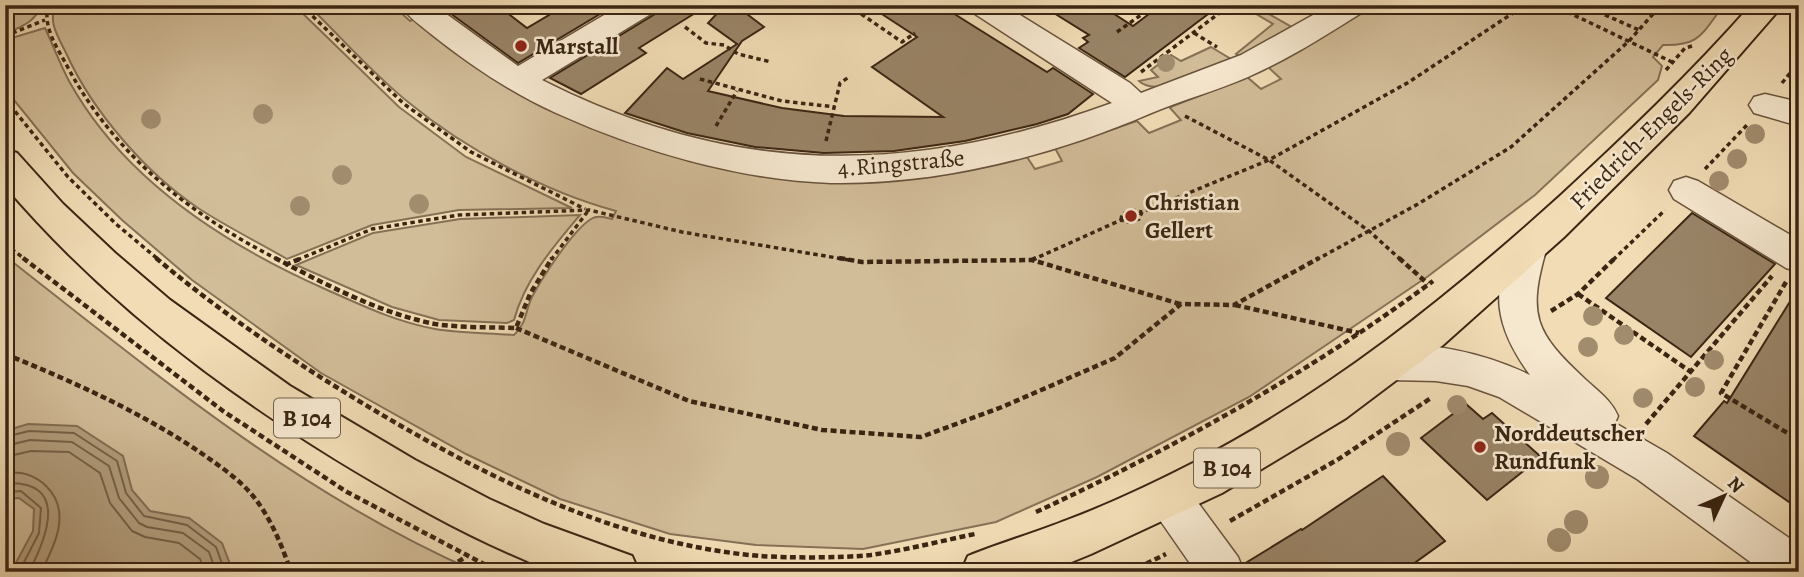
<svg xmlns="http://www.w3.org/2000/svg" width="1804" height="577" viewBox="0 0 1804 577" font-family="Alegreya,serif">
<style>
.green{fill:#d2bd99;stroke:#867156;stroke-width:2}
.water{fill:#b39e7e;stroke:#836e53;stroke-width:2}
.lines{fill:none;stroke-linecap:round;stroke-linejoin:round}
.shore{stroke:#766248;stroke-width:2}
.building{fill:#998467;stroke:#3a2513;stroke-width:2}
.minor-casing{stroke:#68533c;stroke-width:3}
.major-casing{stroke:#3a2513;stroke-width:4}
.path-far1{stroke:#3a2513;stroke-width:3.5;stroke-dasharray:4.5 3.5;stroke-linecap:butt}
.path{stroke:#3a2513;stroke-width:4.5;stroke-dasharray:6 3.5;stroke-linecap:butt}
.minor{fill:#f6e8cf;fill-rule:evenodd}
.major{fill:#f1dcb5;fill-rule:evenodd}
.tree{fill:#a18c6e}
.poi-dot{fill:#8f2418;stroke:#f6e8cf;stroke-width:2.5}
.labels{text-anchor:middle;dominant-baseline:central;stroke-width:5;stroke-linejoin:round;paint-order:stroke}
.shield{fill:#f6e8cf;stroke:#72604b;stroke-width:2}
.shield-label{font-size:23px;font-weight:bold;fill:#3a2513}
.poi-label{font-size:24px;font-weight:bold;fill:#3a2513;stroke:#f6e8cf;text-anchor:start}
.street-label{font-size:24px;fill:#3a2513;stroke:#f6e8cf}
</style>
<rect width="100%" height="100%" fill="#f1dcb5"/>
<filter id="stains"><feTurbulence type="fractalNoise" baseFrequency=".00286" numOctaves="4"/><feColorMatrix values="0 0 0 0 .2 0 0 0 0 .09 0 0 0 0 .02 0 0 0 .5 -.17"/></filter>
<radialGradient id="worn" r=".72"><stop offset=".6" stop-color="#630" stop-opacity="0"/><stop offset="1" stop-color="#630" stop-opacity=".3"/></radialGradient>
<g class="green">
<path d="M5 5H42C34 23 22 26 5 34Z"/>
<path d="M55 5H294L399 107 466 157 572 208 459 210 372 225 287 259C258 242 227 227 198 208 146 173 93 112 67 55 59 38 48 24 55 5Z"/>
<path d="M308 5H406L408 7 400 12 410 21 418 17 628 137 906 176 1027 157 1035 169 1062 161 1055 148 1137 121 1149 133 1181 120 1170 108 1173 106 1247 77 1261 89 1281 79 1268 67 1370 5H1724C1702 33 1701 46 1663 45L1653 57 1662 66 1658 80 1535 195 1427 277 1249 397 1097 477 996 522 863 549 756 545 670 534 560 499 466 454 321 373 192 280 122 220 73 173 5 89V40L45 28C53 45 60 64 69 81 123 179 226 245 325 289 361 305 396 322 435 329 460 333 488 333 514 335 527 323 525 311 532 297 542 278 573 230 591 219 597 215 604 217 612 219L616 211C545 192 465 149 408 102 372 73 341 37 308 5Z"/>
<polygon points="1241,5 1253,5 1297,30 1244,59 1236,54 1273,24"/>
<path d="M1211 47 1236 62C1214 70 1157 99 1139 81L1158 77 1151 70 1171 55 1181 61Z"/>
<path d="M580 215C554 246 525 279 514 320L507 323 439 320 392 307 296 265 373 233 460 219Z"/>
<path d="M5 256C154 373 302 496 477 572H5Z"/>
</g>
<polygon class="water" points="28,424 77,426 123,456 132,490 150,511 189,518 222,543 233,572 11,572 33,531 34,509 19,498 5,499 5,431"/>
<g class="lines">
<g class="shore">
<polyline points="5,437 29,431 74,433 117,461 126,493 144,516 187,525 216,547 225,572"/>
<polyline points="5,446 30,440 72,442 109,466 119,498 139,523 147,527 183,533 209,552 216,572"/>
<polyline points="5,457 31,451 69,452 100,473 110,503 132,531 145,537 179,543 200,559 205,572"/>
<path d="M5 473C21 471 34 474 46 486 72 511 55 545 41 572"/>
<path d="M5 483C70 480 47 537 29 572"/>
<polyline points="5,492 21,491 41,508 39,533 19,572"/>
</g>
</g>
<g class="building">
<polygon points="439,5 497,5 527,28 566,5 615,5 518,63"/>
<polygon points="661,5 708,5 639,48 646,53 581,94 550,78 655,14"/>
<polygon points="725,5 735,5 764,27 742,41 708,91 782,108 844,116 943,117 872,67 917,37 868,5 940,5 1047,72 1053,68 1093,94 1068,114 1037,124 965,141 894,151 824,153 755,147 687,133 625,113 667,68 683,79 737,44 708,23"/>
<polygon points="1041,5 1100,5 1133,26 1161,5 1220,5 1125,77 1079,48 1088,42 1083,38 1089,35"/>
<polygon points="1692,213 1775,264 1691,357 1606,298"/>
<polygon points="1799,287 1799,509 1694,436 1724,401 1727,403"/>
<polygon points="1466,404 1483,419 1492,413 1541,457 1487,500 1421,438"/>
<polygon points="1383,476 1445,541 1402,572 1246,572 1244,564 1301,529 1302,530"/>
</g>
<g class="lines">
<defs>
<g id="minor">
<path d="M400 5H434L518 66 621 5H659L654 12 542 80C735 178 912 176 1112 103L972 12 967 5H1004L1130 83 1141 93 1241 55 1331 5H1368L1363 12C1326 35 1289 59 1248 77 1216 91 1182 100 1149 114 1052 156 938 185 831 183 739 180 640 151 556 113 510 92 470 65 431 34 420 25 408 17 400 5Z"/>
<polygon points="1765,94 1799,102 1799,126 1754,113 1749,105 1754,97"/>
<polygon points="1686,177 1698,181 1799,240 1799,272 1786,268 1674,199 1669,190 1674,181"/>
<path d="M1529 233 1542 237 1547 247C1527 315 1534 332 1586 380 1599 392 1611 400 1618 416L1615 423 1667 453 1799 545V572H1764L1637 479 1499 397 1468 386 1436 381 1390 380 1376 375 1371 363 1376 351C1420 336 1489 355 1530 375 1495 327 1489 290 1516 237Z"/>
<polygon points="1170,479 1185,485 1238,557 1244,572 1196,572 1155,513 1149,499 1155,485"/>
</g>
<g id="major">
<path d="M1751 5H1783L1689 113 1564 237 1443 345 1346 418 1222 493 1091 554 1047 572H961L968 556C1000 543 1034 533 1067 520 1110 504 1152 484 1193 463 1329 392 1446 299 1560 196 1626 135 1691 73 1751 5Z"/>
<path d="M5 149 17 153 63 204 115 253 170 300 290 386 415 460 489 499 544 524 632 556 639 572C615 572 577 576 554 572 545 570 534 564 525 560 492 546 461 531 430 514 272 427 123 324 5 186Z"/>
</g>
</defs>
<use href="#minor" class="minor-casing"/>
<use href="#major" class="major-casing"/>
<g class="path-far1">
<path d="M48 5C43 27 56 46 66 64 113 154 190 215 279 260"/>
<polyline points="301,5 404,104 471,152 585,209"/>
<polyline points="848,5 902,42 915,33"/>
<polyline points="1553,5 1672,62"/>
<polyline points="1583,5 1639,30"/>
<polyline points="685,27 706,43 724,45 738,54 771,62"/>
<polyline points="1117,32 1155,5"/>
<polyline points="1194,33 1217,47"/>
<polyline points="5,36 45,20"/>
<polyline points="1666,70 1685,48 1692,46"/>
<polyline points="1141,72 1230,5"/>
<polyline points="700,79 782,101 835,107"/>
<polyline points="1782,83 1799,62"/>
<polyline points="5,99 68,177 116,224 159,260"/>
<polyline points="1185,116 1269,160 1369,231 1401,260"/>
<polyline points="716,126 737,91"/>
<polyline points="826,141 840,83 849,77"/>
<polyline points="1705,169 1747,125"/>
<polyline points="1121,220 1122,214 1133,210 1142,212"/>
<polyline points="5,244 26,260"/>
<polyline points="297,260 372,229 459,215 589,210 682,232 849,260"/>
<polyline points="551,260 588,211"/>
<polyline points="1032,260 1121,220 1128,222 1139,219 1142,212 1269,160 1409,82 1525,5"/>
<polyline points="1316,260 1418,204 1511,147 1629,41 1661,5"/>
<polyline points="1613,260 1665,210"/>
</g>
<g class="path">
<polyline points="23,258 223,411 347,492 499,572"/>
<path d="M156 258C231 321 312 374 396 423 508 488 629 545 760 556 789 558 842 558 871 555 906 550 941 541 975 534"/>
<path d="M275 258C325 284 379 313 435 324 462 328 489 327 516 328L530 294 552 258"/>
<polyline points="839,258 862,262 1032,260 1180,304"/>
<polyline points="1399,258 1428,284"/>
<polyline points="1032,260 1036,258"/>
<polyline points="285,265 302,258"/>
<polyline points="1786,282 1721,393 1799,440"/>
<polyline points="1578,294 1691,372"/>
<polyline points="1235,305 1359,333"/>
<polyline points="1551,311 1578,294 1615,258"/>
<polyline points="516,328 689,401 822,430 921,437 1002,407 1115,358 1181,304 1234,305 1319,258"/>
<path d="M5 354C74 382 143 413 204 455 221 467 240 480 253 496 271 518 282 546 291 572"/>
<polyline points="1646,424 1772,276"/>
<path d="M1036 512C1176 447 1309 373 1433 281"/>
<polyline points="1230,521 1337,460 1431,398"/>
<polyline points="442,572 467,556"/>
<polyline points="1129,572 1166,554"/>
</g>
<use href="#minor" class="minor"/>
<use href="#major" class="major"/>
</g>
<g class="tree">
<circle cx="1166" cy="63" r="9"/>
<circle cx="263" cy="114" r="10"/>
<circle cx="151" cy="119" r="10"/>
<circle cx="1755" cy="134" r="10"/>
<circle cx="1737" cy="159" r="10"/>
<circle cx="342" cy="175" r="10"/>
<circle cx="1719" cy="181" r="10"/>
<circle cx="419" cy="204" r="10"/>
<circle cx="300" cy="206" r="10"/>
<circle cx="1593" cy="316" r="10"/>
<circle cx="1624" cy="335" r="10"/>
<circle cx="1588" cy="347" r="10"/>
<circle cx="1714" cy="360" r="10"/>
<circle cx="1695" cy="387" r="10"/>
<circle cx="1643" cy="398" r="10"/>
<circle cx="1457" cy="405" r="10"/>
<circle cx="1398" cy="444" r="12"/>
<circle cx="1597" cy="477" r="12"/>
<circle cx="1576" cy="522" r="12"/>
<circle cx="1559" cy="540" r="12"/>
</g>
<g class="poi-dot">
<circle cx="521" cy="46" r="7"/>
<circle cx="1131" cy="216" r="7"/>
<circle cx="1480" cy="447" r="7"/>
</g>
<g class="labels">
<g class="shield">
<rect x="274" y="398.5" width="66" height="39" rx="5"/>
<rect x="1194" y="448.5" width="66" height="39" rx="5"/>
</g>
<g class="shield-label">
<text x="307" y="418">B 104</text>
<text x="1227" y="468">B 104</text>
</g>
<g class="poi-label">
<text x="535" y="46">Marstall</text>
<text x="1145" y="202">Christian<tspan x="1145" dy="28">Gellert</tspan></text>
<text x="1494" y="433">Norddeutscher<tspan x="1494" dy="28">Rundfunk</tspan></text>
</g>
<g class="street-label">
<text transform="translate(1651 128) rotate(-45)">Friedrich-Engels-Ring</text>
<text transform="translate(901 163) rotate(-5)">4.Ringstraße</text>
</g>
</g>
<rect width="1804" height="577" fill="none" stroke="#f1dcb5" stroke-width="28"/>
<rect x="7" y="7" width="1790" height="563" fill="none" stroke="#3a2513" stroke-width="3.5"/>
<rect x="14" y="14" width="1776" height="549" fill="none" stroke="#3a2513" stroke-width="2"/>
<g transform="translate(1724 496) rotate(46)" stroke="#f6e8cf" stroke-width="5" paint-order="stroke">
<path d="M0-5L12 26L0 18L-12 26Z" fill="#3a2513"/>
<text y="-10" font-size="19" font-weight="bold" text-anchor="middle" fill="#3a2513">N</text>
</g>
<rect width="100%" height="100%" filter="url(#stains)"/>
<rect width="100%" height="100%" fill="url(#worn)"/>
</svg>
